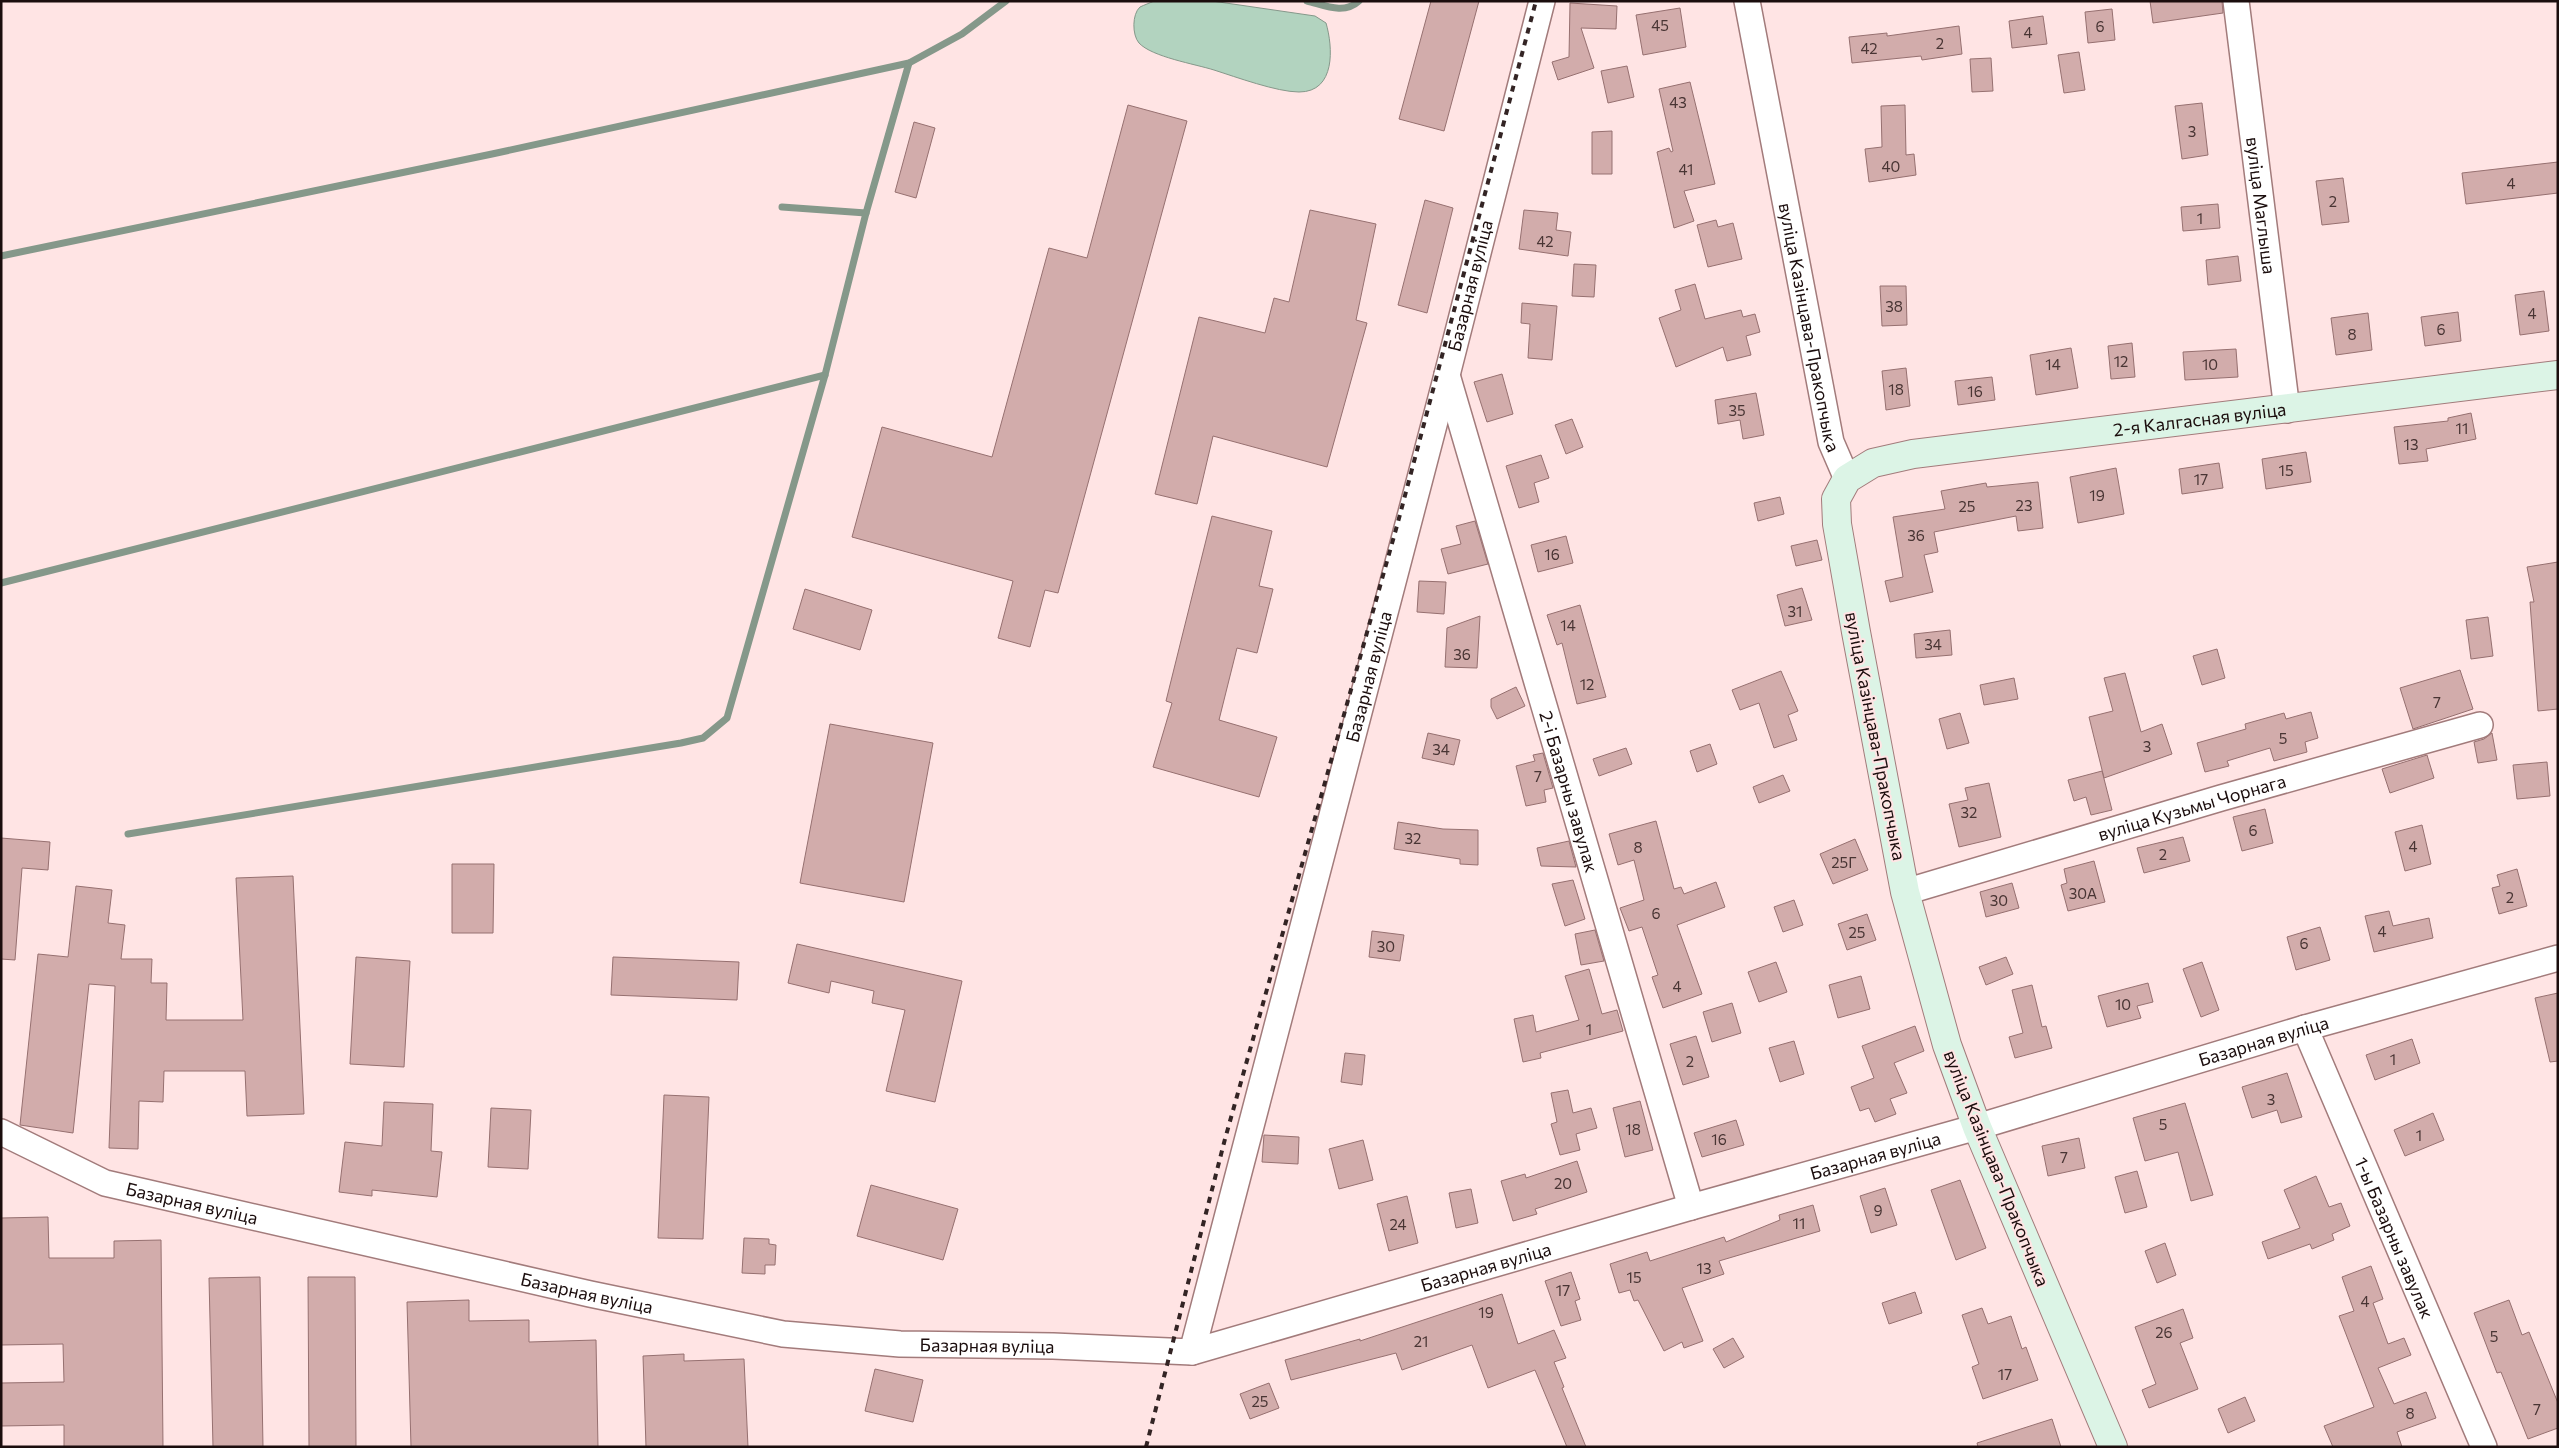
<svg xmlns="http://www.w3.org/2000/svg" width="2559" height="1448" viewBox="0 0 2559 1448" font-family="Commissioner,sans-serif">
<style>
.water{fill:#b2d3bf;stroke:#85988a}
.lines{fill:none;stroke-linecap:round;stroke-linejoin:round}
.stream{stroke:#85988a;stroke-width:7}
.building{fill:#d2acab;stroke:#967070}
.street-casing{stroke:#a27b7b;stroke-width:28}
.secondary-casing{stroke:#a27b7b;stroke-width:30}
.street{stroke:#fff;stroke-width:25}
.secondary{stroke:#dcf4e6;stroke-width:28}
.rail{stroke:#332424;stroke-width:4;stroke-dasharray:6 6;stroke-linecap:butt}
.labels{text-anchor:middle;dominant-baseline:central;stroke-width:4;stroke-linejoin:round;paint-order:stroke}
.number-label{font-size:15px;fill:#493534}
.street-label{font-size:18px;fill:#1b0d0d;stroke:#ffe4e4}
</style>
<rect width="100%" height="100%" fill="#ffe4e4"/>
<path class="water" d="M1154 1H1212L1315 16 1326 23C1333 47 1336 92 1299 92 1277 92 1236 77 1214 70 1195 64 1152 57 1139 43 1132 35 1132 14 1140 7 1144 5 1150 3 1154 1Z"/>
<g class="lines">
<g class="stream">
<path d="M1307 1C1324 5 1344 15 1359 1"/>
<polyline points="782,207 866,213"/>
<polyline points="1,256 492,154 909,63 962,34 1006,1"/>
<polyline points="1,583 825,375"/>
<polyline points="128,834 681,743 703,738 727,718 825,375 866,213 909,63"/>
</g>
</g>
<g class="building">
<polygon points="1431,1 1479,1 1444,131 1399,119"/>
<polygon points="2150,1 2222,1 2223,13 2153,23"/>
<polygon points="1570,3 1617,6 1616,29 1581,28 1594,68 1558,80 1552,62 1569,57"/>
<polygon points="1680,8 1686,47 1643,55 1636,15"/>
<polygon points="2112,9 2115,40 2088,43 2085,12"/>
<polygon points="2043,16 2047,44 2012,48 2009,21"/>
<polygon points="1959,26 1962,54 1922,60 1921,56 1852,63 1849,37 1887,33 1887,36"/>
<polygon points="2079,52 2085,90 2064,93 2058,55"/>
<polygon points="1991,58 1993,91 1972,92 1970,59"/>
<polygon points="1627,66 1634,97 1608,103 1601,71"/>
<polygon points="1690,82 1715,184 1684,191 1694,221 1674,228 1657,152 1669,148 1671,152 1673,151 1659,89"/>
<polygon points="2202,103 2208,155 2182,159 2175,106"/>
<polygon points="1128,105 1187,121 1058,593 1045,590 1030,647 998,638 1013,581 852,537 882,427 992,457 1049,248 1087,258"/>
<polygon points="1905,105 1906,155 1914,154 1916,175 1869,182 1865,149 1882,147 1881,106"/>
<polygon points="914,122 935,128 916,198 895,192"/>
<polygon points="1612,131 1612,174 1592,174 1592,132"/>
<polygon points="2558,162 2558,193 2466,204 2462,173"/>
<polygon points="2343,178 2349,222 2322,225 2316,181"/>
<polygon points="1425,200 1453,208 1427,313 1398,305"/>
<polygon points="2218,204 2220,228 2183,231 2181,207"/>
<polygon points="1310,210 1376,224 1356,320 1367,323 1327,467 1213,436 1197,504 1155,494 1199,317 1265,333 1274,298 1289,302"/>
<polygon points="1524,210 1558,213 1556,230 1571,232 1568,256 1519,249"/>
<polygon points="1716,220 1718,227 1733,223 1742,259 1708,267 1697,225"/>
<polygon points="2238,256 2241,281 2208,285 2206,260"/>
<polygon points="1574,264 1596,265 1594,297 1572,296"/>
<polygon points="1695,284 1705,319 1741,310 1743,317 1755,314 1760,332 1746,336 1751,355 1727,361 1723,347 1676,367 1659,318 1681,310 1675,290"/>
<polygon points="1880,286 1906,286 1907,325 1882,326"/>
<polygon points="2544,291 2549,331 2520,335 2515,295"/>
<polygon points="1522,303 1557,306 1552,360 1528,358 1530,324 1521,323"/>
<polygon points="2458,312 2461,341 2425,346 2421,317"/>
<polygon points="2368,313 2372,350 2336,355 2331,318"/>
<polygon points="2132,343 2135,377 2111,379 2108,346"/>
<polygon points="2071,348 2078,388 2036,395 2030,355"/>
<polygon points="2236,349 2238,377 2185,380 2183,352"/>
<polygon points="1906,368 1910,406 1886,410 1882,371"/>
<polygon points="1502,374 1513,414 1487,422 1474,382"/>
<polygon points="1992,377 1995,400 1958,405 1955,381"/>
<polygon points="1756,393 1764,435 1743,439 1740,420 1718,424 1715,400"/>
<polygon points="2471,413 2476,439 2426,449 2428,461 2399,464 2394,427 2448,421 2448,418"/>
<polygon points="1572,419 1583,447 1566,454 1555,425"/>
<polygon points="2306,452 2311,482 2266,489 2262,459"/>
<polygon points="1541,455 1549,478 1534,483 1539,502 1519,508 1506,466"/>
<polygon points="2219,463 2223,488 2182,494 2179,469"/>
<polygon points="2116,468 2124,514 2078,523 2070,477"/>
<polygon points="2038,482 2043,528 2018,531 2016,516 1934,532 1938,552 1924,555 1933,592 1890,602 1885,581 1903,577 1893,517 1945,509 1941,491 1986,483 1987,487"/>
<polygon points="1780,497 1784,514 1758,521 1754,503"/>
<polygon points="1212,516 1272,531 1259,586 1273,589 1257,653 1237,648 1219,720 1277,737 1259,797 1153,767 1172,703 1166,701"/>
<polygon points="1475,521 1488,564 1448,574 1441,549 1461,544 1456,526"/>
<polygon points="1566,536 1573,563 1538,572 1531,545"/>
<polygon points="1817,540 1822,560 1796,566 1791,546"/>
<polygon points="2558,562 2558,709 2538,711 2530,602 2534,602 2527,567"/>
<polygon points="1419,581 1446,582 1444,614 1417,612"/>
<polygon points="1802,588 1812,620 1785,626 1777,595"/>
<polygon points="805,589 872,610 860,650 793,629"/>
<polygon points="1580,605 1606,697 1577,704 1562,643 1557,645 1547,615"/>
<polygon points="1480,616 1477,668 1445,667 1447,628"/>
<polygon points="2488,617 2493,656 2471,659 2466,620"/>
<polygon points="1950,630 1952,655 1916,658 1914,634"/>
<polygon points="2217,649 2225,678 2202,685 2193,656"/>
<polygon points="2460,670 2473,709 2413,729 2400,688"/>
<polygon points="1781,671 1798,711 1788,715 1797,740 1774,748 1759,703 1740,710 1732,690"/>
<polygon points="2125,673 2141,732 2162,724 2172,754 2104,778 2089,717 2113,711 2104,678"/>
<polygon points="2014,678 2018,699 1984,705 1980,685"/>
<polygon points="1516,687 1525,706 1497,719 1491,707 1491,699"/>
<polygon points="2311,712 2318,738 2305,742 2307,752 2274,761 2270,748 2227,761 2229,766 2205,772 2197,743 2246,729 2245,724 2284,713 2286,719"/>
<polygon points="1960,713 1969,743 1947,749 1939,719"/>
<polygon points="830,724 933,743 904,902 800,883"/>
<polygon points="1428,733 1460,740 1454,765 1422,758"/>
<polygon points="2492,733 2497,760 2478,763 2474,742 2484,739"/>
<polygon points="1710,744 1717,764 1697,772 1690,751"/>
<polygon points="1626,748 1632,764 1599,776 1593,759"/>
<polygon points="1543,753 1553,788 1544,790 1546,802 1526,806 1516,766 1535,761 1533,755"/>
<polygon points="2427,755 2434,778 2390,793 2382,769"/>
<polygon points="2547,762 2550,796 2517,799 2513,765"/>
<polygon points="2102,771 2112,810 2091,815 2086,797 2074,801 2068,780"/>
<polygon points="1783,775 1790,791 1759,803 1753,787"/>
<polygon points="1989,783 2001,837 1959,847 1949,804 1968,800 1965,788"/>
<polygon points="2265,809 2273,843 2242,851 2233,817"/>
<polygon points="1656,821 1674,889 1681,887 1684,894 1716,882 1725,907 1677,925 1702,994 1663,1008 1652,977 1658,975 1642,927 1629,931 1620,908 1644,900 1634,860 1618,865 1609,834"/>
<polygon points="1398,822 1443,829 1478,830 1478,865 1460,864 1460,859 1394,849"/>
<polygon points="2422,825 2431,864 2405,871 2395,832"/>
<polygon points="2183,837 2190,861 2144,873 2137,848"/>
<polygon points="1,838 50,842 48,870 22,868 15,960 1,959"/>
<polygon points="1855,839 1868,870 1833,884 1820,854"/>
<polygon points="1569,841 1576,867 1541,866 1537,848"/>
<polygon points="2094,861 2105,902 2068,911 2061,885 2067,883 2064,869"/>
<polygon points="452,864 494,864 493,933 452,933"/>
<polygon points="2517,869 2527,906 2499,914 2492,888 2500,886 2497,875"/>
<polygon points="293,876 304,1114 247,1116 245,1071 164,1071 163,1102 139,1101 138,1149 109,1148 115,986 89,984 73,1133 20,1125 38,954 68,957 76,886 112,890 108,923 125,925 121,959 152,959 151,983 167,983 166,1020 243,1020 236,878"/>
<polygon points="1573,880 1585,919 1565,926 1552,884"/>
<polygon points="2012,883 2019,908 1986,917 1980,892"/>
<polygon points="1794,900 1803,925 1783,932 1774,907"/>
<polygon points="2389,911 2393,926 2429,918 2433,938 2374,952 2365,916"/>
<polygon points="1867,914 1876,940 1847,950 1838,924"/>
<polygon points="2320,927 2330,960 2296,970 2287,937"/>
<polygon points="1595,930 1604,961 1581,965 1575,934"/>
<polygon points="1372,931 1404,935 1400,961 1369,957"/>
<polygon points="797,944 962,981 935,1102 886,1091 905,1010 872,1003 874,991 831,981 829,993 788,983"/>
<polygon points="356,957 410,961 404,1067 350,1064"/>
<polygon points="613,957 739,962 737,1000 611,995"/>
<polygon points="2006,957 2013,974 1986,985 1979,967"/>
<polygon points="1776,962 1787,992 1759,1002 1748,972"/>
<polygon points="2202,962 2219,1010 2201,1017 2183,969"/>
<polygon points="1589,969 1602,1014 1617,1010 1623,1031 1540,1053 1541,1058 1523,1062 1514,1019 1533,1015 1536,1032 1579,1020 1565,976"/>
<polygon points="1861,976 1870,1009 1838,1018 1829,985"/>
<polygon points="2148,983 2153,1002 2137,1006 2141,1018 2107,1027 2098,996"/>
<polygon points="2032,985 2042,1027 2046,1026 2052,1048 2015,1058 2009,1037 2023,1033 2012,990"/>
<polygon points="2558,993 2558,1061 2550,1062 2535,998"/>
<polygon points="1732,1003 1741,1033 1712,1042 1703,1012"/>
<polygon points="1915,1026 1924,1051 1894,1063 1907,1093 1890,1099 1896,1114 1875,1122 1869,1108 1860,1111 1851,1087 1874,1078 1862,1046"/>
<polygon points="1696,1036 1709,1077 1683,1085 1670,1044"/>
<polygon points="2412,1039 2420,1063 2375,1080 2366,1055"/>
<polygon points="1794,1041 1804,1074 1780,1082 1769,1048"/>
<polygon points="1345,1053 1365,1055 1362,1085 1341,1082"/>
<polygon points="2287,1073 2302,1117 2281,1123 2277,1110 2252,1118 2242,1087"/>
<polygon points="1568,1090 1573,1113 1591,1108 1597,1128 1576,1134 1580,1150 1560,1155 1551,1124 1557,1122 1551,1093"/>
<polygon points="664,1095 709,1097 703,1239 658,1238"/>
<polygon points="1640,1101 1653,1150 1625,1157 1613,1108"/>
<polygon points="384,1102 433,1104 431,1151 442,1152 437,1197 372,1190 372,1196 339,1192 345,1142 382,1146"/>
<polygon points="2185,1103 2213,1195 2191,1201 2178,1152 2145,1161 2133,1118"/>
<polygon points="491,1108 531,1110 528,1169 488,1167"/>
<polygon points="2433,1113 2444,1140 2405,1156 2394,1130"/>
<polygon points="1736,1120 1744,1145 1702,1157 1694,1133"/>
<polygon points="1264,1135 1299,1137 1298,1164 1262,1162"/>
<polygon points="2079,1138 2085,1168 2048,1176 2042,1146"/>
<polygon points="1363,1140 1373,1180 1339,1189 1329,1149"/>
<polygon points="1577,1161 1587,1192 1535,1209 1537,1214 1513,1221 1501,1181 1525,1174 1526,1178"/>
<polygon points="2137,1171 2147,1207 2125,1213 2115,1177"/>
<polygon points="2316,1176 2329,1207 2341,1203 2350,1226 2332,1234 2334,1240 2312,1249 2310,1244 2268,1259 2262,1242 2300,1228 2284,1190"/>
<polygon points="1960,1180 1986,1248 1956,1260 1931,1190"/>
<polygon points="871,1185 958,1209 943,1260 857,1236"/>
<polygon points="1885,1188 1897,1225 1871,1233 1860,1196"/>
<polygon points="1471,1189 1478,1223 1456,1228 1449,1193"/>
<polygon points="1407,1196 1418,1243 1389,1251 1377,1204"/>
<polygon points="1813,1205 1820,1231 1719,1261 1724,1274 1682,1288 1703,1341 1684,1348 1682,1342 1664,1351 1638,1300 1634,1301 1630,1290 1619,1293 1610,1264 1647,1252 1650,1261 1724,1237 1726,1242 1780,1220 1779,1215"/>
<polygon points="48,1217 49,1258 114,1258 114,1241 161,1240 163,1447 64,1447 64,1425 1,1426 1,1383 64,1382 63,1344 1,1345 1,1218"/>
<polygon points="744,1238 769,1239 769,1244 776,1245 775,1265 765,1265 765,1274 742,1273"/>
<polygon points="2165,1243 2176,1275 2157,1283 2145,1251"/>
<polygon points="2371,1266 2383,1299 2373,1303 2388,1344 2404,1338 2411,1355 2378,1368 2394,1404 2426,1392 2436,1418 2397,1432 2402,1447 2333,1447 2324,1426 2374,1407 2339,1316 2354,1311 2342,1277"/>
<polygon points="1571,1272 1580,1299 1575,1301 1581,1320 1561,1326 1545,1281"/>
<polygon points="260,1277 263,1447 213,1447 209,1278"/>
<polygon points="308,1277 355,1277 356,1447 309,1447"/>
<polygon points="1915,1292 1922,1313 1889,1324 1882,1303"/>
<polygon points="1502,1294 1518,1344 1554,1330 1566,1358 1554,1362 1564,1387 1562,1388 1586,1447 1567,1447 1535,1370 1488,1388 1472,1345 1402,1370 1396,1353 1291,1380 1285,1360 1360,1339 1360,1341"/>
<polygon points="469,1300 469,1321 529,1320 529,1342 596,1340 598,1447 411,1447 407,1302"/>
<polygon points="2509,1300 2522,1335 2529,1332 2558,1403 2558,1428 2528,1439 2501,1372 2497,1373 2474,1313"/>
<polygon points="1982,1308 1988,1324 2011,1316 2022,1349 2026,1347 2038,1380 1983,1399 1972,1367 1979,1364 1962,1315"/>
<polygon points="2183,1309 2193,1338 2180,1343 2198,1389 2149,1408 2142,1390 2156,1384 2135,1327"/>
<polygon points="1733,1338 1744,1357 1724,1368 1713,1349"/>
<polygon points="684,1354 684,1361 744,1359 748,1447 646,1447 643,1356"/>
<polygon points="875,1369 923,1380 913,1422 865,1411"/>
<polygon points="1269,1383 1279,1408 1250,1419 1240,1394"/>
<polygon points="2245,1397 2255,1421 2228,1433 2218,1409"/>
<polygon points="2052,1419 2061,1447 1978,1447 1977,1443"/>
</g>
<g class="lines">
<defs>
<g id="street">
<path id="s1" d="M1747 1 1831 442 1847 479"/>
<path id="s2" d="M2236 1 2287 410"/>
<path id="s3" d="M1447 375 1691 1207"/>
<path id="s4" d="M1905 892 2221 798 2480 725"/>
<path id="s5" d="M2305 1028 2484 1447"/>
<path id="s6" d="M1 1132 105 1183 590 1294 783 1334 900 1344 1053 1346 1192 1352 1691 1207 1977 1127 2305 1028 2558 958"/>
<path id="s7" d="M1192 1352 1447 375 1542 1"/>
</g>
<g id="secondary">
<path id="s8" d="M2113 1447 1977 1127 1947 1045 1905 892 1856 632 1837 524 1836 499 1847 479 1873 463 1913 454 2558 375"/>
</g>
</defs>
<use href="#street" class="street-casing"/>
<use href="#secondary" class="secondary-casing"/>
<use href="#street" class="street"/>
<use href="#secondary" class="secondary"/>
<polyline class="rail" points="1146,1447 1225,1139 1398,522 1536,1"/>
</g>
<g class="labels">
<g class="number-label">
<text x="1660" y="25">45</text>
<text x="2100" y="26">6</text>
<text x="2028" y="32">4</text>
<text x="1940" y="43">2</text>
<text x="1869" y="48">42</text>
<text x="1678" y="102">43</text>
<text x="2192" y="131">3</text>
<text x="1891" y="166">40</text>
<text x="1686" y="169">41</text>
<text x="2511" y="183">4</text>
<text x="2333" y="201">2</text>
<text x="2200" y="218">1</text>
<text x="1545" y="241">42</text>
<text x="1894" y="306">38</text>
<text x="2532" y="313">4</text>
<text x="2441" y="329">6</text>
<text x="2352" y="334">8</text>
<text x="2121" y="361">12</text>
<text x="2053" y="364">14</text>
<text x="2210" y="364">10</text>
<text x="1896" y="389">18</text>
<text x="1975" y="391">16</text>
<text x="1737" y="410">35</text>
<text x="2462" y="428">11</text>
<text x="2411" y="444">13</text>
<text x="2286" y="470">15</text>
<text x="2201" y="479">17</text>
<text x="2097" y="495">19</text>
<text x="2024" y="505">23</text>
<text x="1967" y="506">25</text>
<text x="1916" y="535">36</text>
<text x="1552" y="554">16</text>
<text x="1795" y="611">31</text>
<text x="1568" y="625">14</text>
<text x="1933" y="644">34</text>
<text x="1462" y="654">36</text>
<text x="1587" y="684">12</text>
<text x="2437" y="702">7</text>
<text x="2283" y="738">5</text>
<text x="2147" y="746">3</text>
<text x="1441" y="749">34</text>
<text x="1538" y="776">7</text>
<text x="1969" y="812">32</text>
<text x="2253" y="830">6</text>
<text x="1413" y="838">32</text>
<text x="2413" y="846">4</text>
<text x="1638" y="847">8</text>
<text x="2163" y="854">2</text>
<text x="1844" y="862">25Г</text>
<text x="2083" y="893">30А</text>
<text x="2510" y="897">2</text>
<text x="1999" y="900">30</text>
<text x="1656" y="913">6</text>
<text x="2382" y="931">4</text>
<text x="1857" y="932">25</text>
<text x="2304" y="943">6</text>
<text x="1386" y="946">30</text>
<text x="1677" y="986">4</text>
<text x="2123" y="1004">10</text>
<text x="1589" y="1029">1</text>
<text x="2393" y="1059">1</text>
<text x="1690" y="1061">2</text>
<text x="2271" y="1099">3</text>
<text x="2163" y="1124">5</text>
<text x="1633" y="1129">18</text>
<text x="2419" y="1135">1</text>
<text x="1719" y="1139">16</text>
<text x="2064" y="1157">7</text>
<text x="1563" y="1183">20</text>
<text x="1878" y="1210">9</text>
<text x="1799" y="1223">11</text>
<text x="1398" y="1224">24</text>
<text x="1704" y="1268">13</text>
<text x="1634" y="1277">15</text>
<text x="1563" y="1290">17</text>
<text x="2365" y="1301">4</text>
<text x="1486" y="1312">19</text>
<text x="2164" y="1332">26</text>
<text x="2494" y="1336">5</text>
<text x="1421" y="1341">21</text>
<text x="2005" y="1374">17</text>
<text x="1260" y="1401">25</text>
<text x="2537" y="1409">7</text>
<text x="2410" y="1413">8</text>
</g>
<g class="street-label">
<text stroke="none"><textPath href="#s2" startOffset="206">вуліца Маглыша</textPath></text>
<text stroke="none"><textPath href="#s7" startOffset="1102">Базарная вуліца</textPath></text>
<text stroke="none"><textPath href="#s1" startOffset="332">вуліца Казінцава-Пракопчыка</textPath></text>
<text stroke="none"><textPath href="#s8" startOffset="1376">2-я Калгасная вуліца</textPath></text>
<text stroke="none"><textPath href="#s7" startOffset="698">Базарная вуліца</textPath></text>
<text transform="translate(1876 736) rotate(79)">вуліца Казінцава-Пракопчыка</text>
<text stroke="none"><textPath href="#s3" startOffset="434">2-і Базарны завулак</textPath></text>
<text stroke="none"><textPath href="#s4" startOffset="299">вуліца Кузьмы Чорнага</textPath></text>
<text stroke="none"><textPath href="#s6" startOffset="2336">Базарная вуліца</textPath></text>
<text stroke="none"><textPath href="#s6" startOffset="1931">Базарная вуліца</textPath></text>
<text transform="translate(1997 1168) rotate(68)">вуліца Казінцава-Пракопчыка</text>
<text stroke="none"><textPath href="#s6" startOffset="205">Базарная вуліца</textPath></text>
<text stroke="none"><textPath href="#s5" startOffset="228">1-ы Базарны завулак</textPath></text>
<text stroke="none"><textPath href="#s6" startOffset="1526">Базарная вуліца</textPath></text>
<text stroke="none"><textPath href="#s6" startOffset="610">Базарная вуліца</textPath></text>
<text stroke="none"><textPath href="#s6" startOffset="1015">Базарная вуліца</textPath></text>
</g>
</g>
<rect width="2559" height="1448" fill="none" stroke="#1b0d0d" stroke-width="5"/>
</svg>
